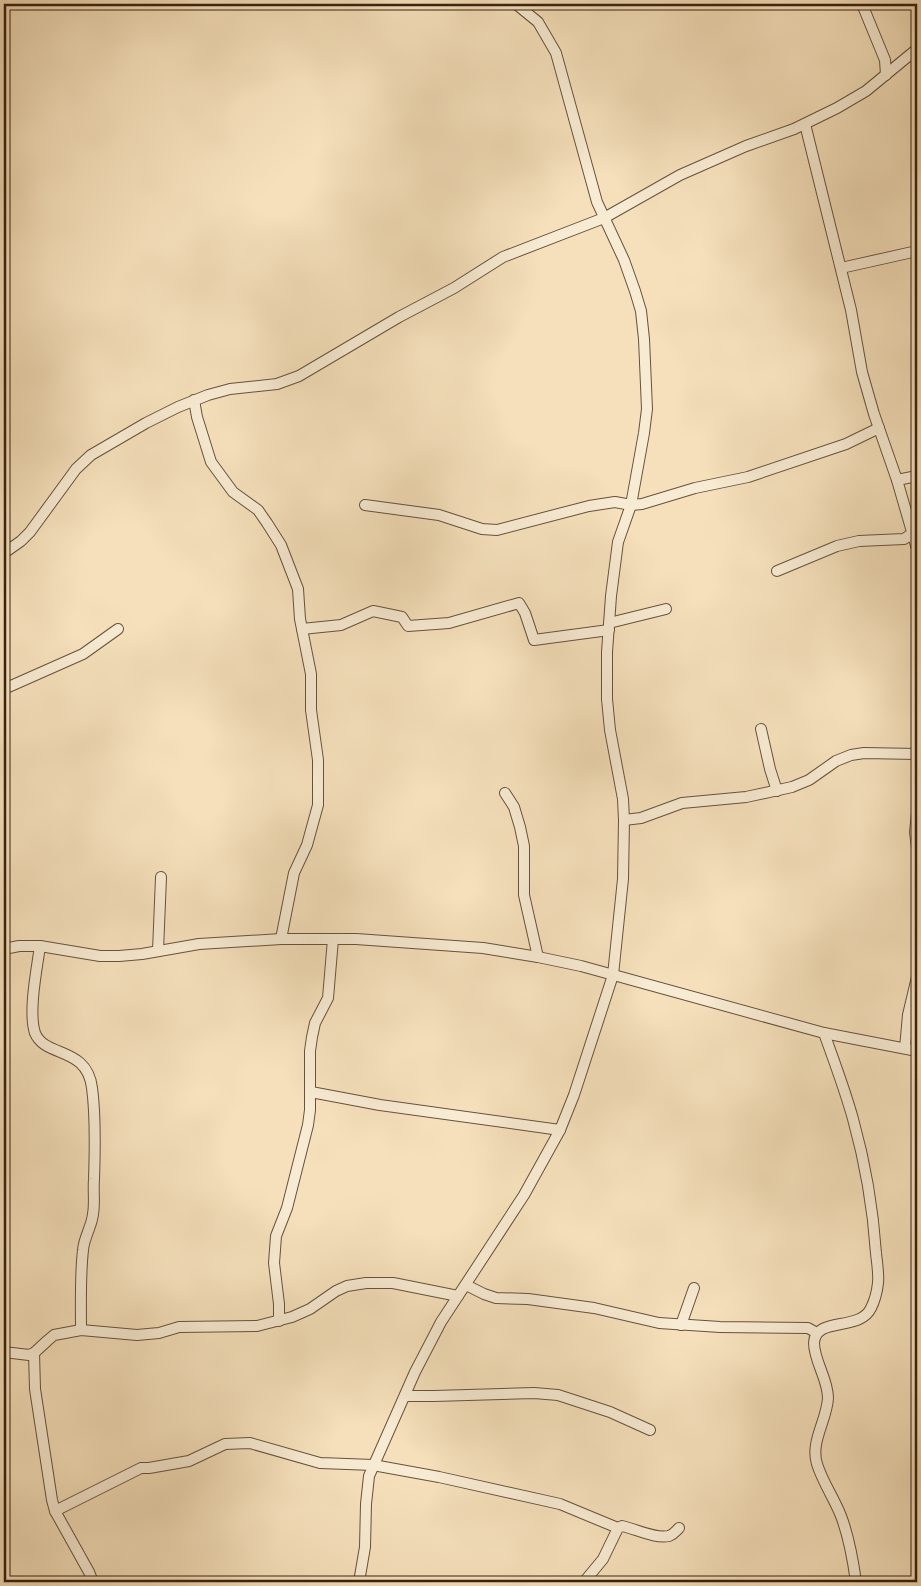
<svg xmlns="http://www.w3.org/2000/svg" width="921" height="1586" viewBox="0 0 921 1586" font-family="Cardo,serif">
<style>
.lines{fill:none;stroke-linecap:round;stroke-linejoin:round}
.minor-casing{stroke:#67523b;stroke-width:12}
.minor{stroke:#f8ebd3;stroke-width:10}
</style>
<rect width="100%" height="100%" fill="#f5e0bb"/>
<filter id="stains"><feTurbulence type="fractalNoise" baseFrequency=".004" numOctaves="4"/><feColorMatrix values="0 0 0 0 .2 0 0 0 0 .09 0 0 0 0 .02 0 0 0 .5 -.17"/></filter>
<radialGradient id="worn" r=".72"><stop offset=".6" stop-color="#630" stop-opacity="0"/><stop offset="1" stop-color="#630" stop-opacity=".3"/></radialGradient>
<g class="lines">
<defs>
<g id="minor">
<polyline points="862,4 885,60 886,75"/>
<polyline points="805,124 851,310 862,372 874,414 897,480 917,549"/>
<polyline points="841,268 917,251"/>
<polyline points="194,400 197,417 211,462 233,492 258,510 267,523 281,545 298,589 300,619 311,674 311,710 318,760 318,805 307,845 294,873 281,939"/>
<polyline points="897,480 917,476"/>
<polyline points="365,505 439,515 482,529 497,530 589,506 615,502 631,505 642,504 695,488 748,477 846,444 879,428"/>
<polyline points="4,553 21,541 30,532 76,469 91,455 146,423 178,407 208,395 230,389 277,384 299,376 399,317 454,288 503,257 604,218 680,175 746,146 794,129 837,108 866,91 917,49"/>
<polyline points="777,571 837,546 859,541 904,539 916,531"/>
<polyline points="609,623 666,609"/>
<polyline points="302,629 341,625 373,611 402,617 408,626 449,623 519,603 525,613 534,640 609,630"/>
<polyline points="4,689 83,654 118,629"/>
<polyline points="761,729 770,769 777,791"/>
<polyline points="505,793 514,807 520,827 524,846 524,895 538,957"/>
<polyline points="917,813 915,832 917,848"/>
<polyline points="624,820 641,818 682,803 746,797 792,787 809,780 836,761 851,755 864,753 917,754"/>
<path d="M40 946C37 968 28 1012 35 1033 45 1058 87 1046 92 1088 96 1117 95 1150 94 1179 93 1191 95 1203 93 1214 92 1226 84 1237 83 1250 80 1277 81 1304 81 1330"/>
<polyline points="4,949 19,946 40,946 100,956 119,956 142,954 199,944 281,939 356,939 483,948 538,957 581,966 824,1033 917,1051"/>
<polyline points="158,951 161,877"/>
<path d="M824 1033C834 1061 845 1090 853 1119 865 1162 873 1209 876 1253 877 1263 879 1274 878 1283 877 1292 875 1300 871 1308 860 1332 815 1316 814 1343 814 1361 828 1379 828 1398 827 1420 810 1442 817 1464 823 1483 834 1498 841 1516 849 1537 853 1560 856 1582"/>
<polyline points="905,1048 908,1015 917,977"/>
<polyline points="311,1092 380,1105 560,1130"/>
<polyline points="466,1285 484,1294 496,1298 528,1299 594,1308 659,1323 720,1327 808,1328 817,1333"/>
<polyline points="279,1321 279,1304 274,1263 276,1236 287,1208 308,1125 310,1110 310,1051 312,1037 315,1023 328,998 333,939"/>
<polyline points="681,1325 694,1288"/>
<polyline points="4,1352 29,1355 34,1353 47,1341 54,1335 81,1330 137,1335 159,1333 179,1327 257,1326 292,1317 310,1309 336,1291 347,1286 366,1283 393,1283 458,1296"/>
<polyline points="34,1353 35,1389 52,1500 55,1511 89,1572 93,1582"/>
<polyline points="405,1396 434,1396 534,1393 558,1395 610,1412 650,1430"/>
<polyline points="55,1511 141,1468 149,1468 189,1461 225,1444 250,1443 320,1463 373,1465 439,1477 560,1504 618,1528"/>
<polyline points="359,1582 365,1547 366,1504 369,1476 415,1372 441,1322 524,1195 560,1130 574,1095 613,975 623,879 624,820 623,799 610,730 607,699 607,652 611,596 618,542 631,505 644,433 647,409 644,339 641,311 635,291 624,260 597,202 556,53 538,22 516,4"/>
<path d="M584 1582 603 1559 618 1528 622 1526C636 1529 655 1539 669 1536 674 1534 676 1531 679 1528"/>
</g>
</defs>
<use href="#minor" class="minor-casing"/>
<use href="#minor" class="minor"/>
</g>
<rect width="921" height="1586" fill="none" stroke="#f5e0bb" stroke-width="20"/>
<rect x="5" y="5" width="911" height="1576" fill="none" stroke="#382210" stroke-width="2.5"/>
<rect x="10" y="10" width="901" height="1566" fill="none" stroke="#382210"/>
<rect width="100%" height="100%" filter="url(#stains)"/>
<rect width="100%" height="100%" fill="url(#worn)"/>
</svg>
